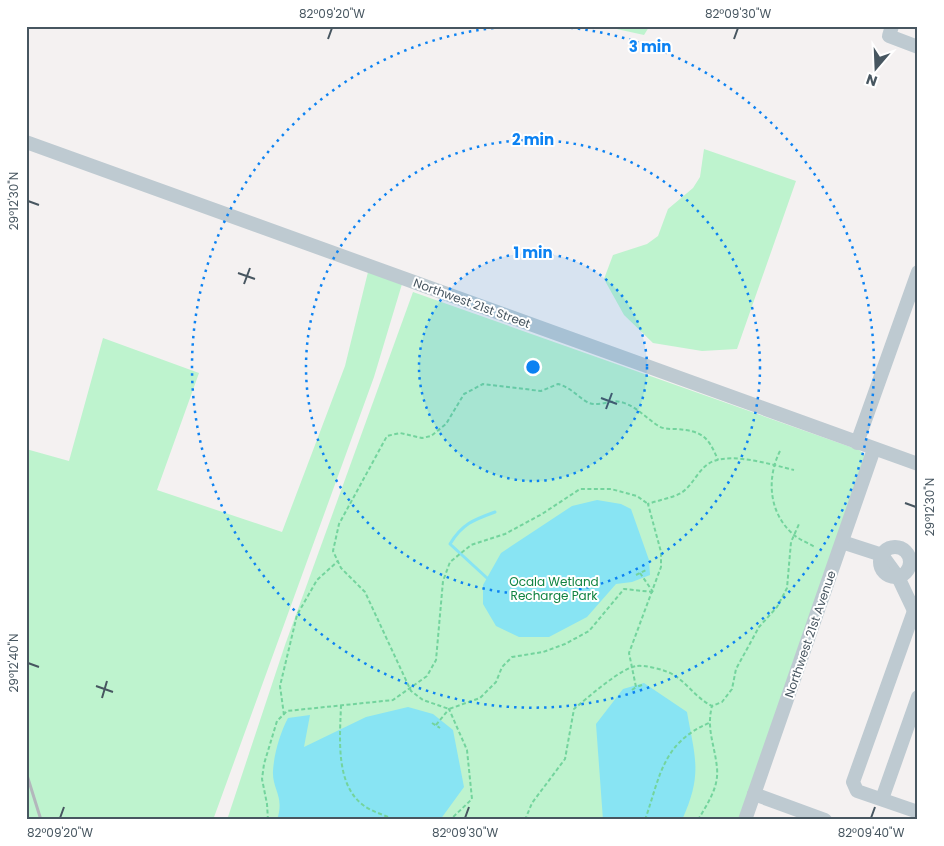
<svg xmlns="http://www.w3.org/2000/svg" width="944" height="846" viewBox="0 0 944 846" font-family="Poppins,sans-serif">
<style>
.green{fill:#bef3ce}
.water{fill:#88e4f3}
.lines{fill:none;stroke-linecap:round;stroke-linejoin:round}
.stream{stroke:#88e4f3;stroke-width:3}
.path{stroke:#73d49d;stroke-width:2;stroke-dasharray:4 2.5;stroke-linecap:butt}
.minor{stroke:#becad1;stroke-width:14}
.rail{stroke:#b3b7bc;stroke-width:3}
.ticks{fill:none;stroke:#475660;stroke-width:2}
.ring{fill:none;stroke:#0c82f2;stroke-width:2.5;stroke-dasharray:2.5 5}
.labels{text-anchor:middle;dominant-baseline:central;stroke-width:4;stroke-linejoin:round;paint-order:stroke}
.street-label{font-size:12px;fill:#475660;stroke:#fff}
.park-label{font-size:12px;fill:#118341;stroke:#fff}
.centre{fill:#0c82f2;stroke:#fff;stroke-width:2.5}
.ring-label{font-size:15px;text-anchor:middle;font-weight:bold;fill:#0c82f2;stroke:#fff;stroke-width:4;stroke-linejoin:round;paint-order:stroke}
.neatline{fill:none;stroke:#475660;stroke-width:2}
.ticks-label{font-size:12px;text-anchor:middle;fill:#475660}
</style>
<rect width="100%" height="100%" fill="#f4f1f1"/>
<g class="green">
<polygon points="603,26 649,26 649,27 644,35"/>
<polygon points="704,149 796,181 737,349 702,351 653,343 624,315 604,279 613,255 647,244 658,236 668,209 693,188 700,177"/>
<polygon points="368,272 402,284 374,377 213,820 26,820 26,449 69,461 103,338 199,373 157,490 282,532 345,366"/>
<polygon points="413,292 859,450 865,455 740,820 227,820 285,645"/>
</g>
<g class="water">
<polygon points="597,500 621,504 631,509 649,560 650,575 632,582 616,584 587,617 549,637 519,637 496,626 483,604 483,585 501,553 572,506"/>
<path d="M644 683 687 712C695 758 703 774 682 820H603L596 724 623 689Z"/>
<path d="M408 707 433 714 453 730 464 787 440 820H277C285 796 272 790 273 771 274 754 280 733 288 718L310 715 304 747 366 717Z"/>
</g>
<g class="lines">
<path class="stream" d="M487 578 450 544C462 524 473 520 495 512"/>
<g class="path">
<path d="M780 451C766 479 769 514 794 535 800 540 808 543 815 547"/>
<polyline points="640,573 653,592"/>
<polyline points="636,575 646,570"/>
<path d="M653 592 624 589 589 631 565 644 543 652 512 657 502 667 496 682 480 698 449 709 423 700 411 691 365 592 341 568 333 551 339 524 387 436 400 433 422 438 431 436 446 424 464 394 483 384 541 391 558 384C570 387 577 396 587 402 598 408 610 399 621 402 636 406 645 417 657 425 662 429 669 429 676 429 702 431 708 436 718 460"/>
<path d="M642 685 636 687 629 653 661 567V552L648 504C659 500 672 498 681 493 694 485 699 466 714 461 735 453 773 465 794 470"/>
<polyline points="632,690 636,687"/>
<path d="M341 705C340 737 335 784 363 805 372 812 385 815 395 820"/>
<polyline points="284,715 280,686 297,615 317,580 338,561"/>
<polyline points="432,723 440,728"/>
<polyline points="436,725 449,709 467,750 472,799 450,820"/>
<polyline points="268,820 267,804 262,779 264,764 277,721 287,711 393,700 427,676 436,660 443,581 450,562 471,545 505,534 542,514 580,489 611,489 637,496 648,504"/>
<path d="M525 820 532 803 565 759 574 709C586 699 622 667 637 666 646 665 666 670 674 675 688 684 696 698 712 706L722 702 732 689 736 669 759 627 777 607 787 588 791 542 799 524"/>
<path d="M645 820C660 777 662 743 709 723"/>
<path d="M698 820C707 804 719 788 717 768 715 746 706 729 712 706"/>
</g>
<g class="minor">
<polyline points="892,26 889,36 918,47"/>
<polyline points="26,142 918,464"/>
<polyline points="857,443 918,272"/>
<polyline points="842,542 882,555 898,577 918,619"/>
<circle cx="895" cy="562" r="15"/>
<polyline points="914,611 853,782 857,791 918,812"/>
<polyline points="754,794 825,820"/>
<polyline points="882,799 918,697"/>
<polyline points="745,820 874,449"/>
</g>
<polyline class="rail" points="26,772 41,820"/>
</g>
<path class="ticks" d="M328 39 332 28M734 39 738 28M28 201 39 205M238 273 255 279M244 284 250 268M601 398 617 404M606 409 612 393M905 503 916 507M28 663 39 667M96 686 113 692M102 698 107 681M60 818 64 807M465 818 469 807M871 818 875 807"/>
<circle cx="533" cy="367" r="114" fill="#0c82f2" fill-opacity=".12"/>
<g class="ring">
<circle cx="533" cy="367" r="114"/>
<circle cx="533" cy="367" r="227"/>
<path d="M548 26A341 341 0 1 1 518 26"/>
</g>
<g class="labels">
<g class="street-label">
<text transform="translate(472 303) rotate(20)">Northwest 21st Street</text>
<text transform="translate(810 634) rotate(-71)">Northwest 21st Avenue</text>
</g>
<g class="park-label">
<text x="554" y="581">Ocala Wetland<tspan x="554" dy="14">Recharge Park</tspan></text>
</g>
</g>
<circle cx="533" cy="367" r="8" class="centre"/>
<g class="ring-label">
<text x="650" y="52">3 min</text>
<text x="533" y="145">2 min</text>
<text x="533" y="258">1 min</text>
</g>
<rect width="944" height="846" fill="none" stroke="#ffffff" stroke-width="55"/>
<g transform="translate(876 68) rotate(199)" stroke="#ffffff" stroke-width="4" paint-order="stroke">
<path d="M0-4L9 19L0 12L-9 19Z" fill="#475660"/>
<text y="-8" font-size="14" font-weight="bold" text-anchor="middle" fill="#475660">N</text>
</g>
<rect x="28" y="28" width="888" height="790" class="neatline"/>
<g class="ticks-label">
<text x="332" y="18">82°09'20"W</text>
<text x="738" y="18">82°09'30"W</text>
<text transform="translate(14 201) rotate(-90)" y="4">29°12'30"N</text>
<text transform="translate(930 507) rotate(-90)" y="4">29°12'30"N</text>
<text transform="translate(14 663) rotate(-90)" y="4">29°12'40"N</text>
<text x="60" y="837">82°09'20"W</text>
<text x="465" y="837">82°09'30"W</text>
<text x="871" y="837">82°09'40"W</text>
</g>
</svg>
